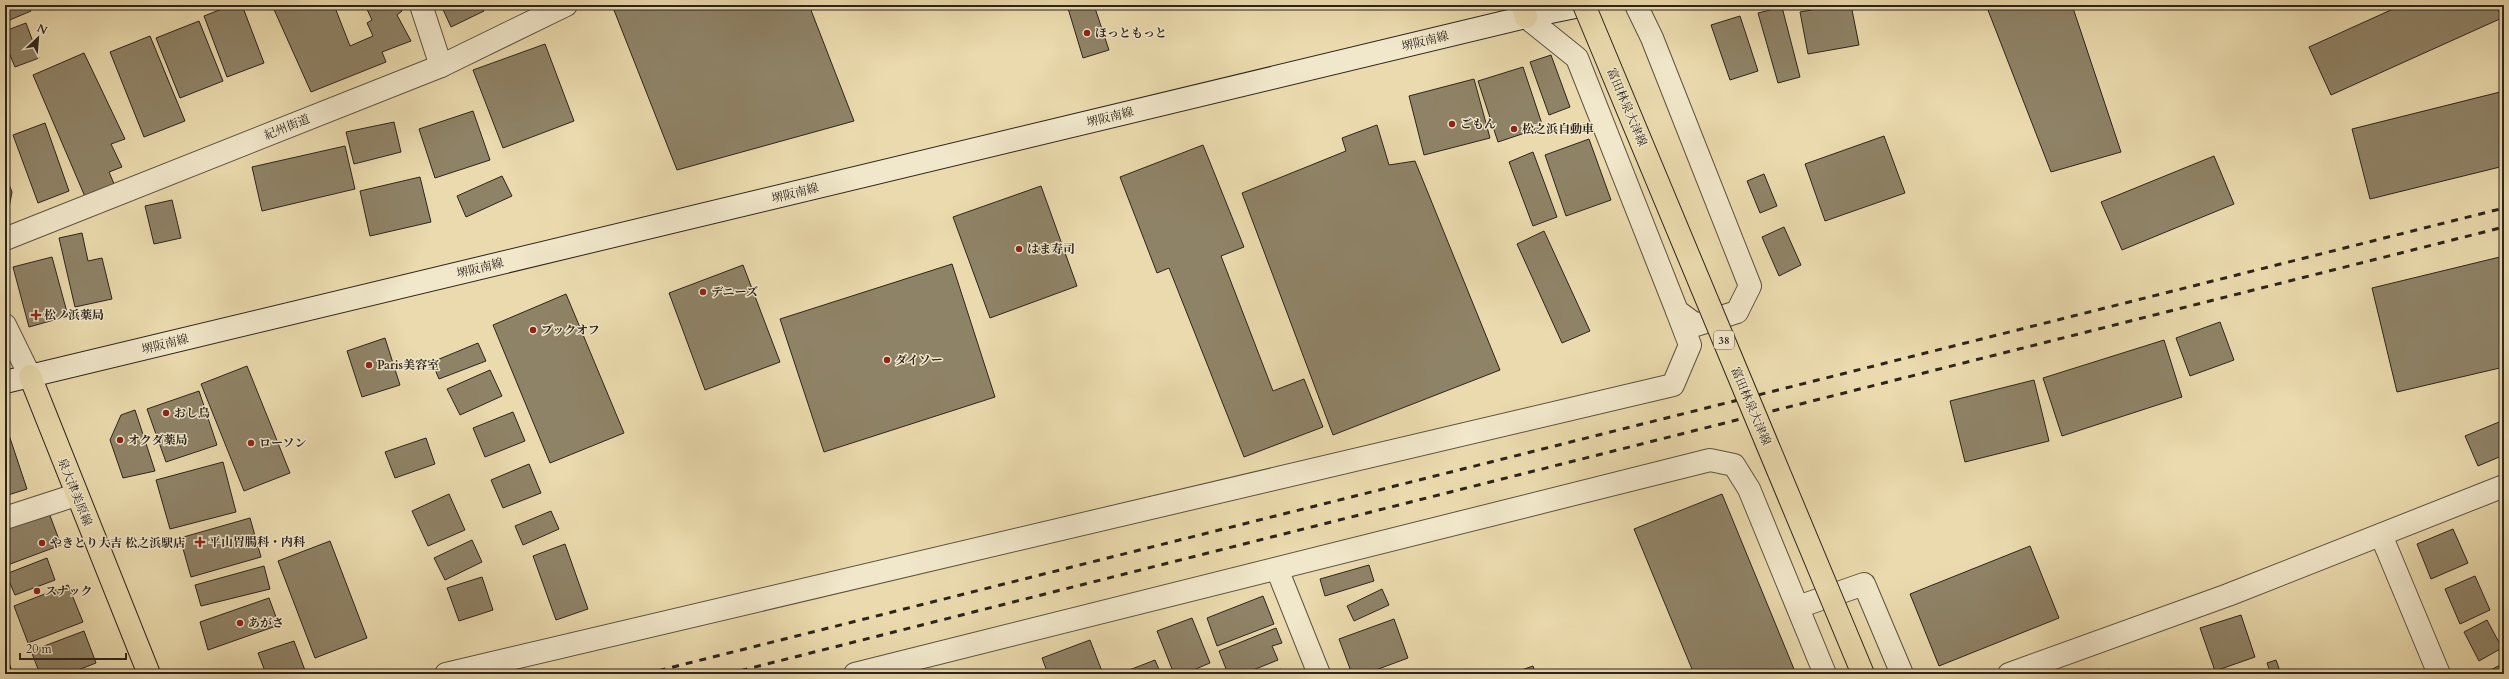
<svg xmlns="http://www.w3.org/2000/svg" width="2509" height="679" viewBox="0 0 2509 679" font-family="Cardo,'Noto Serif JP',serif">
<style>
.building{fill:#8f8367;stroke:#2d241c}
.lines{fill:none;stroke-linecap:round;stroke-linejoin:round}
.minor-casing{stroke:#5c5240;stroke-width:24}
.secondary-casing{stroke:#2d241c;stroke-width:24}
.primary-casing{stroke:#2d241c;stroke-width:24}
.minor{stroke:#f1e7ca;stroke-width:22}
.secondary{stroke:#f1e7ca;stroke-width:22}
.primary{stroke:#eadaad;stroke-width:22}
.rail{stroke:#2d241c;stroke-width:3;stroke-dasharray:7 7;stroke-linecap:butt}
.primary-bridge-casing{stroke:#2d241c;stroke-width:24;stroke-linecap:butt}
.primary-bridge{stroke:#eadaad;stroke-width:22}
.poi-dot{fill:#8f2418;stroke:#f1e7ca;stroke-width:1.5}
.labels{text-anchor:middle;dominant-baseline:central;stroke-width:3;stroke-linejoin:round;paint-order:stroke}
.shield{fill:#f1e7ca;stroke:#685e50;stroke-width:1}
.shield-label{font-size:11px;font-weight:bold;fill:#2d241c}
.poi-label{font-size:12px;font-weight:bold;fill:#2d241c;stroke:#f1e7ca;text-anchor:start}
.street-label{font-size:12px;fill:#2d241c;stroke:#f1e7ca}
</style>
<rect width="100%" height="100%" fill="#eadaad"/>
<filter id="stains"><feTurbulence type="fractalNoise" baseFrequency=".005" numOctaves="4"/><feColorMatrix values="0 0 0 0 .2 0 0 0 0 .09 0 0 0 0 .02 0 0 0 .5 -.17"/></filter>
<radialGradient id="worn" r=".72"><stop offset=".6" stop-color="#630" stop-opacity="0"/><stop offset="1" stop-color="#630" stop-opacity=".3"/></radialGradient>
<g class="building">
<polygon points="5,5 29,5 31,11 5,22"/>
<polygon points="232,5 242,5 264,63 227,77 204,16"/>
<polygon points="272,5 334,5 350,46 373,36 367,23 372,20 365,5 400,5 402,11 397,15 411,41 382,52 386,62 311,92"/>
<polygon points="441,5 481,5 484,11 451,27"/>
<polygon points="612,5 809,5 854,121 677,170"/>
<polygon points="1067,5 1094,5 1109,50 1083,58"/>
<polygon points="1838,5 1851,5 1859,45 1808,54 1800,12"/>
<polygon points="1986,5 2072,5 2121,152 2051,172"/>
<polygon points="2402,5 2496,5 2502,18 2331,95 2309,47"/>
<polygon points="1782,7 1800,77 1778,83 1758,13"/>
<polygon points="1740,16 1758,71 1730,80 1711,25"/>
<polygon points="199,21 223,81 180,98 156,38"/>
<polygon points="26,23 39,58 15,67 5,43 5,31"/>
<polygon points="150,36 185,121 144,137 110,52"/>
<polygon points="545,44 574,121 503,148 473,70"/>
<polygon points="84,53 125,139 111,144 122,167 109,172 115,186 86,199 33,75"/>
<polygon points="1551,55 1570,107 1549,115 1530,62"/>
<polygon points="1523,67 1543,127 1498,142 1478,81"/>
<polygon points="1474,79 1490,138 1424,155 1409,96"/>
<polygon points="2504,91 2504,166 2370,199 2352,129"/>
<polygon points="473,111 490,160 435,178 419,129"/>
<polygon points="394,122 401,152 354,164 346,132"/>
<polygon points="45,123 69,191 38,203 13,135"/>
<polygon points="1377,125 1389,165 1415,161 1500,370 1333,435 1242,193 1346,151 1342,138"/>
<polygon points="1884,136 1905,193 1825,221 1805,164"/>
<polygon points="1589,139 1611,200 1566,216 1545,155"/>
<polygon points="1203,145 1244,247 1221,256 1273,391 1304,379 1323,427 1244,457 1169,268 1157,273 1120,177"/>
<polygon points="345,146 355,189 262,211 252,167"/>
<polygon points="1533,152 1557,217 1533,226 1509,162"/>
<polygon points="2214,156 2234,204 2122,250 2101,202"/>
<polygon points="5,174 12,192 8,213 5,214"/>
<polygon points="1764,174 1777,206 1760,213 1747,181"/>
<polygon points="502,176 512,196 466,217 457,196"/>
<polygon points="420,177 431,222 370,236 360,191"/>
<polygon points="1041,186 1077,286 990,318 953,217"/>
<polygon points="172,200 181,238 154,244 145,206"/>
<polygon points="1784,227 1801,265 1779,276 1762,237"/>
<polygon points="1544,231 1590,331 1562,343 1517,244"/>
<polygon points="82,233 88,261 102,258 112,299 75,307 59,238"/>
<polygon points="2504,256 2504,367 2397,392 2372,288"/>
<polygon points="52,257 68,316 29,327 13,267"/>
<polygon points="952,264 995,397 824,452 780,319"/>
<polygon points="743,265 780,362 705,390 669,293"/>
<polygon points="566,294 624,433 550,463 493,325"/>
<polygon points="2220,322 2234,360 2190,376 2176,338"/>
<polygon points="385,338 400,385 362,397 347,351"/>
<polygon points="2164,340 2182,397 2062,436 2043,378"/>
<polygon points="478,343 486,361 439,379 432,362"/>
<polygon points="247,366 290,473 244,491 201,384"/>
<polygon points="490,370 502,396 460,415 447,389"/>
<polygon points="2034,380 2049,441 1965,462 1950,401"/>
<polygon points="199,391 217,445 166,462 147,409"/>
<polygon points="135,410 155,471 123,478 110,440 121,415"/>
<polygon points="513,412 525,441 485,457 473,428"/>
<polygon points="2504,420 2504,455 2478,466 2465,436"/>
<polygon points="9,435 27,489 5,496 5,436"/>
<polygon points="426,438 435,464 395,478 385,452"/>
<polygon points="223,462 236,512 170,529 156,480"/>
<polygon points="529,464 541,493 503,508 491,480"/>
<polygon points="449,494 465,530 428,546 412,511"/>
<polygon points="1722,494 1796,674 1694,674 1634,529"/>
<polygon points="551,511 559,529 523,545 515,526"/>
<polygon points="49,513 61,545 5,566 5,530"/>
<polygon points="250,518 261,557 191,577 180,538"/>
<polygon points="2453,529 2468,563 2431,579 2417,544"/>
<polygon points="472,540 482,562 445,580 434,558"/>
<polygon points="330,541 367,638 315,658 278,561"/>
<polygon points="565,544 588,609 556,620 533,556"/>
<polygon points="2030,546 2059,618 1939,666 1910,594"/>
<polygon points="47,558 55,580 15,595 6,574"/>
<polygon points="1369,565 1374,581 1325,596 1320,579"/>
<polygon points="264,566 270,589 201,606 195,585"/>
<polygon points="2475,576 2490,610 2460,624 2445,589"/>
<polygon points="482,577 493,610 459,621 447,588"/>
<polygon points="68,585 83,622 28,643 14,606"/>
<polygon points="1382,589 1389,605 1354,621 1347,606"/>
<polygon points="1263,596 1274,624 1217,646 1207,618"/>
<polygon points="269,598 279,625 208,650 200,622"/>
<polygon points="2241,615 2255,657 2215,671 2200,628"/>
<polygon points="1192,618 1210,663 1184,674 1174,674 1157,631"/>
<polygon points="1394,619 1408,658 1365,674 1352,674 1339,639"/>
<polygon points="2487,620 2502,648 2479,661 2464,632"/>
<polygon points="1276,628 1282,643 1272,646 1278,660 1243,674 1228,674 1219,651"/>
<polygon points="84,631 96,663 68,674 40,674 31,651"/>
<polygon points="1090,640 1103,674 1048,674 1042,658"/>
<polygon points="294,641 306,673 266,674 258,653"/>
<polygon points="5,652 13,674 5,674"/>
<polygon points="1155,660 1161,674 1119,674"/>
<polygon points="2276,660 2281,674 2271,674 2267,663"/>
<polygon points="2504,663 2504,674 2483,674"/>
<polygon points="1533,666 1536,674 1510,674"/>
<polygon points="1281,669 1283,674 1268,674"/>
<polygon points="2109,669 2111,674 2095,674"/>
</g>
<g class="lines">
<defs>
<g id="minor">
<polyline points="421,5 441,66"/>
<polyline points="1526,17 1577,58 1677,311 1696,325 1737,312 1750,286 1652,38 1636,5"/>
<polyline points="5,239 441,66 566,5"/>
<polyline points="5,325 30,376"/>
<polyline points="5,518 76,495"/>
<polyline points="2381,535 2439,674"/>
<polyline points="1277,569 1319,674"/>
<polyline points="1798,607 1864,584 1902,674"/>
<polyline points="446,674 1673,385 1690,345 1677,311"/>
<polyline points="855,674 1710,460 1734,465 1749,489 1825,674"/>
<polyline points="2009,674 2228,595 2504,486"/>
</g>
<polyline id="secondary" points="5,382 1526,17 1585,5"/>
<g id="primary">
<polyline points="1522,5 1526,17"/>
<polyline points="30,376 149,674"/>
</g>
</defs>
<use href="#minor" class="minor-casing"/>
<use href="#secondary" class="secondary-casing"/>
<use href="#primary" class="primary-casing"/>
<use href="#minor" class="minor"/>
<use href="#secondary" class="secondary"/>
<use href="#primary" class="primary"/>
<g class="rail">
<polyline points="645,674 2504,208"/>
<polyline points="727,674 2504,227"/>
</g>
<defs>
<polyline id="primary-bridge" points="1584,5 1863,674"/>
</defs>
<use href="#primary-bridge" class="primary-bridge-casing"/>
<use href="#primary-bridge" class="primary-bridge"/>
</g>
<g class="poi-dot">
<circle cx="1087" cy="33" r="4"/>
<circle cx="1452" cy="124" r="4"/>
<circle cx="1514" cy="129" r="4"/>
<circle cx="1019" cy="249" r="4"/>
<circle cx="703" cy="292" r="4"/>
<path d="M34 309h4v4h4v4h-4v4h-4v-4h-4v-4h4z"/>
<circle cx="533" cy="330" r="4"/>
<circle cx="887" cy="360" r="4"/>
<circle cx="369" cy="365" r="4"/>
<circle cx="166" cy="413" r="4"/>
<circle cx="120" cy="440" r="4"/>
<circle cx="251" cy="443" r="4"/>
<path d="M198 536h4v4h4v4h-4v4h-4v-4h-4v-4h4z"/>
<circle cx="42" cy="543" r="4"/>
<circle cx="37" cy="591" r="4"/>
<circle cx="240" cy="623" r="4"/>
</g>
<g class="labels">
<rect class="shield" x="1714" y="331" width="20" height="18" rx="3"/>
<g class="shield-label">
<text x="1724" y="340">38</text>
</g>
<g class="poi-label">
<text x="1095" y="33">ほっともっと</text>
<text x="1460" y="124">ごもん</text>
<text x="1522" y="129">松之浜自動車</text>
<text x="1027" y="249">はま寿司</text>
<text x="711" y="292">デニーズ</text>
<text x="44" y="315">松ノ浜薬局</text>
<text x="541" y="330">ブックオフ</text>
<text x="895" y="360">ダイソー</text>
<text x="377" y="365">Paris美容室</text>
<text x="174" y="413">おし鳥</text>
<text x="128" y="440">オクダ薬局</text>
<text x="259" y="443">ローソン</text>
<text x="209" y="542">平山胃腸科・内科</text>
<text x="50" y="543">やきとり大吉 松之浜駅店</text>
<text x="45" y="591">スナック</text>
<text x="248" y="623">あがさ</text>
</g>
<g class="street-label">
<text transform="translate(1425 41) rotate(-14)">堺阪南線</text>
<text transform="translate(1627 107) rotate(67)">富田林泉大津線</text>
<text transform="translate(1110 117) rotate(-14)">堺阪南線</text>
<text transform="translate(287 127) rotate(-22)">紀州街道</text>
<text transform="translate(795 193) rotate(-14)">堺阪南線</text>
<text transform="translate(480 268) rotate(-14)">堺阪南線</text>
<text transform="translate(165 344) rotate(-14)">堺阪南線</text>
<text transform="translate(1751 406) rotate(67)">富田林泉大津線</text>
<text transform="translate(75 492) rotate(68)">泉大津美原線</text>
</g>
</g>
<rect width="2509" height="679" fill="none" stroke="#eadaad" stroke-width="20"/>
<rect x="6" y="6" width="2497" height="667" fill="none" stroke="#2d241c" stroke-width="2"/>
<rect x="10" y="10" width="2489" height="659" fill="none" stroke="#2d241c"/>
<g transform="translate(38 38) rotate(26)" stroke="#f1e7ca" stroke-width="3" paint-order="stroke">
<path d="M0-3L7 15L0 10L-7 15Z" fill="#2d241c"/>
<text y="-6" font-size="11" font-weight="bold" text-anchor="middle" fill="#2d241c">N</text>
</g>
<path d="M20 653v6h106v-6" fill="none" stroke="#2d241c" stroke-width="2"/>
<text x="26" y="653" font-size="12" fill="#2d241c" stroke="#f1e7ca" stroke-width="3" paint-order="stroke">20 m</text>
<rect width="100%" height="100%" filter="url(#stains)"/>
<rect width="100%" height="100%" fill="url(#worn)"/>
</svg>
